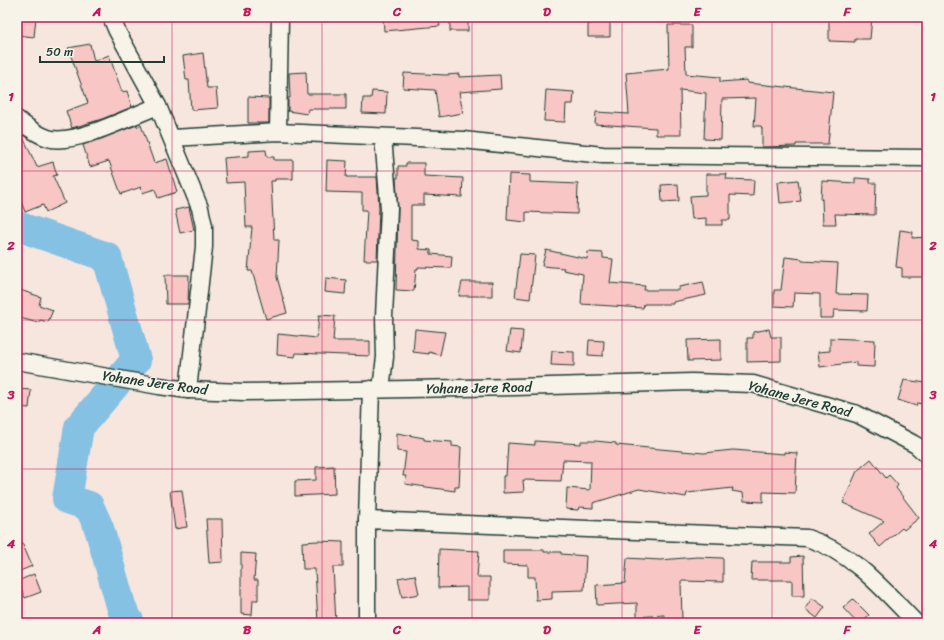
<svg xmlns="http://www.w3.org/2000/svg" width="944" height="640" viewBox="0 0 944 640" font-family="Sriracha,sans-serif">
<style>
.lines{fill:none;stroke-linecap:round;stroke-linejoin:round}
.river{stroke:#84c1e3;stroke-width:30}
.building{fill:#f8c7c5;stroke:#1f3d34}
.street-casing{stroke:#1f3d34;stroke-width:19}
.street{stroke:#f7f3e8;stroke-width:16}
.grid{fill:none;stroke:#c2185b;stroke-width:1;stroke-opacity:0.55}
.labels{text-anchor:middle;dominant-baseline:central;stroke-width:3;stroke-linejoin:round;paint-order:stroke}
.street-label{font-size:14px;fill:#1f3d34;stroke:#f7f3e8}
.neatline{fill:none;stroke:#c2185b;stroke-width:1.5}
.grid-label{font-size:13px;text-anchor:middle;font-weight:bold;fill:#c2185b}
</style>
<rect width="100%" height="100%" fill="#f7e6de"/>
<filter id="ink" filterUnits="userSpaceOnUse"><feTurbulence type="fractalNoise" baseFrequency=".025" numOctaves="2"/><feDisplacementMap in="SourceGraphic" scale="8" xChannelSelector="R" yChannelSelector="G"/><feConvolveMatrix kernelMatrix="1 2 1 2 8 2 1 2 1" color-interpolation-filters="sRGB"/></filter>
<g filter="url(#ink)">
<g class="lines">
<polyline class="river" points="17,226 107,257 136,360 79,427 67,499 89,506 99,528 122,609 130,623"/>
</g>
<g class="building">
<polygon points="19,17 36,17 34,37 17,35"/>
<polygon points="439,17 440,26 384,31 383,18"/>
<rect x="450" y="17" width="18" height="14"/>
<polygon points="829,17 872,17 870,39 855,39 855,42 829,41"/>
<polygon points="591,20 610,20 610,37 588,37 588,24 591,24"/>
<polygon points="668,25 692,25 692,47 685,47 686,74 720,77 720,82 747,80 747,83 833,92 828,144 796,144 796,146 762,147 762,129 761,126 754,126 756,98 722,99 721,140 704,139 706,93 680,90 681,135 656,135 656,128 595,124 596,112 629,114 626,73 669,69"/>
<polygon points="90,44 94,61 109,55 122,92 127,91 132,107 102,119 72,128 66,111 88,103 68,48"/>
<polygon points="203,53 207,88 216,88 218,108 191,110 189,80 186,80 183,56"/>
<polygon points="306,72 307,94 346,94 346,109 308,109 307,114 288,111 288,98 290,98 289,73"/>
<polygon points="404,73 446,75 459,74 459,77 500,75 501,89 459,92 463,113 439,117 435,90 403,88"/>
<polygon points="546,90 574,92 573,104 566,104 565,122 544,121"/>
<polygon points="372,91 387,92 386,114 362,113 363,98 371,98"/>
<polygon points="248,97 269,98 269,123 248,123"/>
<polygon points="137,125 137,127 141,125 154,163 167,159 177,192 158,198 155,189 142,193 141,187 121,194 109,161 90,167 83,145"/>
<polygon points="17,131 22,135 37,167 53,162 57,175 53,176 65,203 46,212 43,205 25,212 17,191"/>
<polygon points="266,150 267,157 274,157 274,160 293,160 293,179 275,179 275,181 271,181 274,240 279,240 277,277 287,313 266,319 252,271 248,271 252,227 246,227 244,182 226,183 224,158 249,156 249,151"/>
<polygon points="327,160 347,161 346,177 377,177 379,208 377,260 364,260 367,210 362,210 362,193 326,192"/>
<polygon points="406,163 424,163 424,176 463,178 462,197 424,195 424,205 411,205 411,240 419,241 419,249 431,250 431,254 452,256 451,268 418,267 418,269 416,269 414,291 396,290 398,208 396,178 398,178 398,166 406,166"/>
<polygon points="509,174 530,175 530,182 578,184 577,214 526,212 526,222 507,220"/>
<polygon points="706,174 727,174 726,179 754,180 753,196 730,195 730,220 722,220 722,225 706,225 706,218 692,219 690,196 706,195"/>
<polygon points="855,178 870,179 870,183 876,183 875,215 835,214 836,224 823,224 822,199 821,200 822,181 855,183"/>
<polygon points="798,180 801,201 780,203 778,182"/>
<polygon points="678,184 679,201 662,202 661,185"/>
<polygon points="189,207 194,230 180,233 175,210"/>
<polygon points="900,230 913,232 912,238 927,237 927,277 902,277 902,268 896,267"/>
<polygon points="546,250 587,259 588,252 603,253 603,258 613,259 610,283 645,286 644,290 679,290 679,287 703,282 706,295 673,302 673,304 644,304 643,308 581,304 583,274 563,270 564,268 542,266"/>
<polygon points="520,254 535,255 530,299 515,297"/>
<polygon points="785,257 802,259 802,261 838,263 836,294 868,295 867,311 834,310 833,318 820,318 820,294 794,293 793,307 774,306 774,290 781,290"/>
<polygon points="165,275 189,275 188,304 166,304"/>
<polygon points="326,278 346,280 345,294 325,292"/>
<polygon points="462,282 492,282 492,296 459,296"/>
<polygon points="17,289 41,297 39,305 53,310 48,322 40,320 38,323 17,317"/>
<polygon points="319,315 335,316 333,341 370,341 370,356 296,353 295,357 277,355 278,334 317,338"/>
<polygon points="415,329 445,332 440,355 429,352 429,354 413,352"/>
<polygon points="769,329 771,337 781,337 781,361 747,362 747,338 753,338 753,332"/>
<polygon points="510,330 523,331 521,353 507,351"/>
<polygon points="830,338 875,340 874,367 856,366 856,362 820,367 818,352 830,351"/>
<polygon points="721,339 721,360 688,361 687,340"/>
<polygon points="589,340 604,341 603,356 588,355"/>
<polygon points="552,351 574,352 574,366 551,365"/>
<polygon points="904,380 927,383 927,405 917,403 916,406 898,400"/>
<polygon points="17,389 31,390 29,408 17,407"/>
<polygon points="397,433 424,438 424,440 452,442 452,446 461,447 459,487 455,487 455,491 405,484 406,476 403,476 406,452 397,451"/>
<polygon points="535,441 581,444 581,441 595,441 616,443 616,445 704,453 733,450 784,454 784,452 797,453 795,493 763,492 763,502 744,501 743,493 732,491 733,488 687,493 686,497 639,489 593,503 593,508 579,507 578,510 566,509 567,488 590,490 591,461 563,460 561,481 523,480 524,492 503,493 503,476 506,476 508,443 535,445"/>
<polygon points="871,459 886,478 889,475 898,485 896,488 919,518 904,530 902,528 880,547 869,534 884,521 843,503 857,471"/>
<polygon points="334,466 335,494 295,496 295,481 316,480 316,467"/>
<polygon points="182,490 187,527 175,529 170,491"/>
<polygon points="206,519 222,519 223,562 209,563"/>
<polygon points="17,531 32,566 20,571 17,563"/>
<polygon points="318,541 343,542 343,567 333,567 336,623 318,623 315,569 303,569 302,542"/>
<polygon points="439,549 479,551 477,577 490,577 490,600 467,600 467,587 438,588"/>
<polygon points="503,550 544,550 544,552 561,552 561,554 586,556 584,590 552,591 552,599 536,600 535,577 528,577 528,565 503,564"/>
<polygon points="241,553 256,554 254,580 258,580 258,600 253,600 252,615 241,614"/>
<polygon points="803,556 804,596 792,596 792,580 751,580 752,562 791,562 791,557"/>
<polygon points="697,557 723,558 723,582 681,581 682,621 664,621 664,615 637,617 637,603 597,605 596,585 625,583 627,558 660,560"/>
<polygon points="34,574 41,592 25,598 18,581"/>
<polygon points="415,575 419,594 402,597 398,578"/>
<polygon points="812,598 825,607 817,618 805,609"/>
<polygon points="853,599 869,615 860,623 857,623 843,608"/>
</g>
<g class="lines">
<defs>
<g id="street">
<polyline points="111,17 117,31 158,106 200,208 204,226 204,247 188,390"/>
<path d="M17 119C27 127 40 137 52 139 80 143 131 116 158 106"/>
<polyline points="278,132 280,17"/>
<polyline points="172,138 278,132 463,140 603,155 927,158"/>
<polyline points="17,361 159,386 188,390 244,392 515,387 692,382 753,384 857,414 916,445 927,455"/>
<polyline points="381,389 385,357 384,317 389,208 383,137"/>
<path d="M367 520 807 538C852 552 884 590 916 623"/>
<polyline points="367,623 367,520 371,389"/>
</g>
</defs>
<use href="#street" class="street-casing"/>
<use href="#street" class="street"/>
</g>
</g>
<path class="grid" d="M172 17V623M322 17V623M472 17V623M622 17V623M772 17V623M17 171H927M17 320H927M17 469H927"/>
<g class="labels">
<g class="street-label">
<text transform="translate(155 383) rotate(8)">Yohane Jere Road</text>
<text transform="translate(479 388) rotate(-1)">Yohane Jere Road</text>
<text transform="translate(800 399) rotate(15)">Yohane Jere Road</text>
</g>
</g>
<rect width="944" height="640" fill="none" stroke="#f7f3e8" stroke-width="44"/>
<path d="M40 56v6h124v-6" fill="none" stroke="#1f3d34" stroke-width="2"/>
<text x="46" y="56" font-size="12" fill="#1f3d34" stroke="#f7f3e8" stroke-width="3" paint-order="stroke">50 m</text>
<rect x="22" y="22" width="900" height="596" class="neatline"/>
<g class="grid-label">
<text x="97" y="16">A</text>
<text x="247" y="16">B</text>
<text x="397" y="16">C</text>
<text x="547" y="16">D</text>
<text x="697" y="16">E</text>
<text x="847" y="16">F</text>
<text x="11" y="101">1</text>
<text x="933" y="101">1</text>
<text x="11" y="250">2</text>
<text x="933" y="250">2</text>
<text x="11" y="399">3</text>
<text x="933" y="399">3</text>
<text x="11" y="548">4</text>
<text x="933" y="548">4</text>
<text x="97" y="634">A</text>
<text x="247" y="634">B</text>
<text x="397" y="634">C</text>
<text x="547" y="634">D</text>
<text x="697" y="634">E</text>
<text x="847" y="634">F</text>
</g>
</svg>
